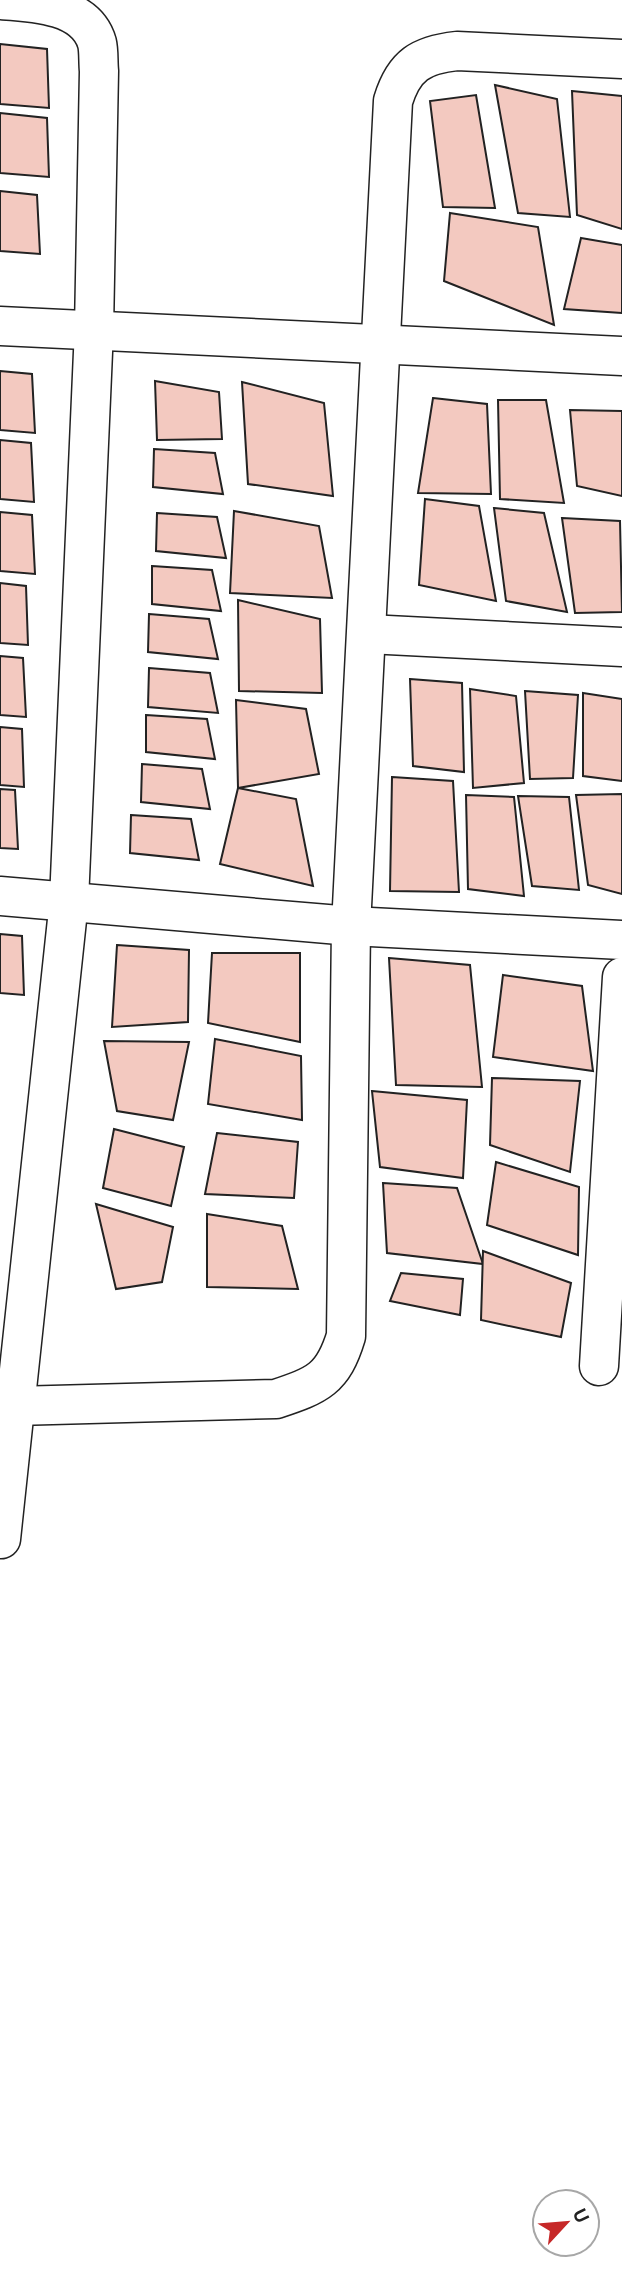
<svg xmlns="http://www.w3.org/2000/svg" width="622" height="2279" viewBox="0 0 622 2279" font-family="'DM Sans',sans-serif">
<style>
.building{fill:#f3c9c0;stroke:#222;stroke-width:2}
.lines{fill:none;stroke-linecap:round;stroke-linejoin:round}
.minor-casing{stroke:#222;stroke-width:41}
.minor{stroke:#fff;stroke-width:38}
</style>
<rect width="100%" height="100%" fill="#fff"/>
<g class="building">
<polygon points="0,44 47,49 49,108 0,104"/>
<polygon points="495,85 557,99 570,217 518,213"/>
<polygon points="572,91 622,96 622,229 577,215"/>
<polygon points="476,95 495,208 443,207 430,101"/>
<polygon points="0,113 47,118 49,177 0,173"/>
<polygon points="0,191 37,195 40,254 0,251"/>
<polygon points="450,213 538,227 554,325 444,281"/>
<polygon points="581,238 622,245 622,313 564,309"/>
<polygon points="0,371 32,374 35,433 0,430"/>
<polygon points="155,381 219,392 222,439 157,440"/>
<polygon points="242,382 324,403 333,496 248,484"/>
<polygon points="433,398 487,404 491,494 418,493"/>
<polygon points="498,400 546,400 564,503 500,499"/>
<polygon points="570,410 622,411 622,496 577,486"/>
<polygon points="0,440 31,443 34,502 0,499"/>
<polygon points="154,449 215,453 223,494 153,487"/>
<polygon points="425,499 479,506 496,601 419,585"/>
<polygon points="494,508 544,513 567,612 506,601"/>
<polygon points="234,511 319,526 332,598 230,593"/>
<polygon points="0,512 32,515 35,574 0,571"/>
<polygon points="157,513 217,517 226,558 156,551"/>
<polygon points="562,518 620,521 622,612 575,613"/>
<polygon points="152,566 212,570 221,611 152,604"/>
<polygon points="0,583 26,586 28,645 0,643"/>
<polygon points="238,600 320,619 322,693 239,691"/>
<polygon points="149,614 209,619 218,659 148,652"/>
<polygon points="0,656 23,658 26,717 0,715"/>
<polygon points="149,668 210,673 218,713 148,707"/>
<polygon points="410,679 462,683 464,772 413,766"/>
<polygon points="470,689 516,696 524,783 473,788"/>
<polygon points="525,691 578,695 573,778 530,779"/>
<polygon points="583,693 622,699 622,781 583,776"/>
<polygon points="236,700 306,709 319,774 238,788"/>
<polygon points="146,715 207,719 215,759 146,752"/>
<polygon points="0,727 22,729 24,787 0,785"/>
<polygon points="142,764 202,769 210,809 141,802"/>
<polygon points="392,777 453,781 459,892 390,891"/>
<polygon points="238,788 296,799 313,886 220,864"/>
<polygon points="0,789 15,790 18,849 0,848"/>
<polygon points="622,794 622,894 588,885 576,795"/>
<polygon points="466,795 514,797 524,896 468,889"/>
<polygon points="518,796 569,797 579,890 532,886"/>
<polygon points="131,815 191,819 199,860 130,853"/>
<polygon points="0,934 22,936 24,995 0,993"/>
<polygon points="117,945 189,950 188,1022 112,1027"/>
<polygon points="212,953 300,953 300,1042 208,1023"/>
<polygon points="389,958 470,965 482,1087 396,1085"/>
<polygon points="503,975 582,986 593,1071 493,1057"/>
<polygon points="215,1039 301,1056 302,1120 208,1104"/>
<polygon points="104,1041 189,1042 173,1120 117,1111"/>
<polygon points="492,1078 580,1081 570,1172 490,1145"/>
<polygon points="372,1091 467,1100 463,1178 380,1167"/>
<polygon points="114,1129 184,1147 171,1206 103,1188"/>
<polygon points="217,1133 298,1142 294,1198 205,1194"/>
<polygon points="496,1162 579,1187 578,1255 487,1225"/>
<polygon points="383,1183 457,1188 483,1264 387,1253"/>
<polygon points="96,1204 173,1227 162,1282 116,1289"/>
<polygon points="207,1214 282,1226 298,1289 207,1287"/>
<polygon points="483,1251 571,1283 561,1337 481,1320"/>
<polygon points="401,1273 463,1279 460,1315 390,1301"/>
</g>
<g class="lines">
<defs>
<g id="minor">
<path d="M0 0C32 2 86 4 97 43 99 51 98 62 99 71L94 329 69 901 1 1539"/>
<polyline points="0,326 622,356"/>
<polyline points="368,634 622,647"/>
<polyline points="0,896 351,926 622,940"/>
<polyline points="599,1366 622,977"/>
<path d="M15 1406 276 1399C318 1385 333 1379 346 1336L351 926 393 101C404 65 421 55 457 51L622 59"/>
</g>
</defs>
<use href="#minor" class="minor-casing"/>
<use href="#minor" class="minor"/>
</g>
<g transform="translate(566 2223) rotate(64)"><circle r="33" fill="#ffffff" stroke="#a7a7a7" stroke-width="2"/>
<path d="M0-5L12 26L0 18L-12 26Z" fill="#c62828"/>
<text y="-10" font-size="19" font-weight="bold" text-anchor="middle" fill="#222222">U</text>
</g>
</svg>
